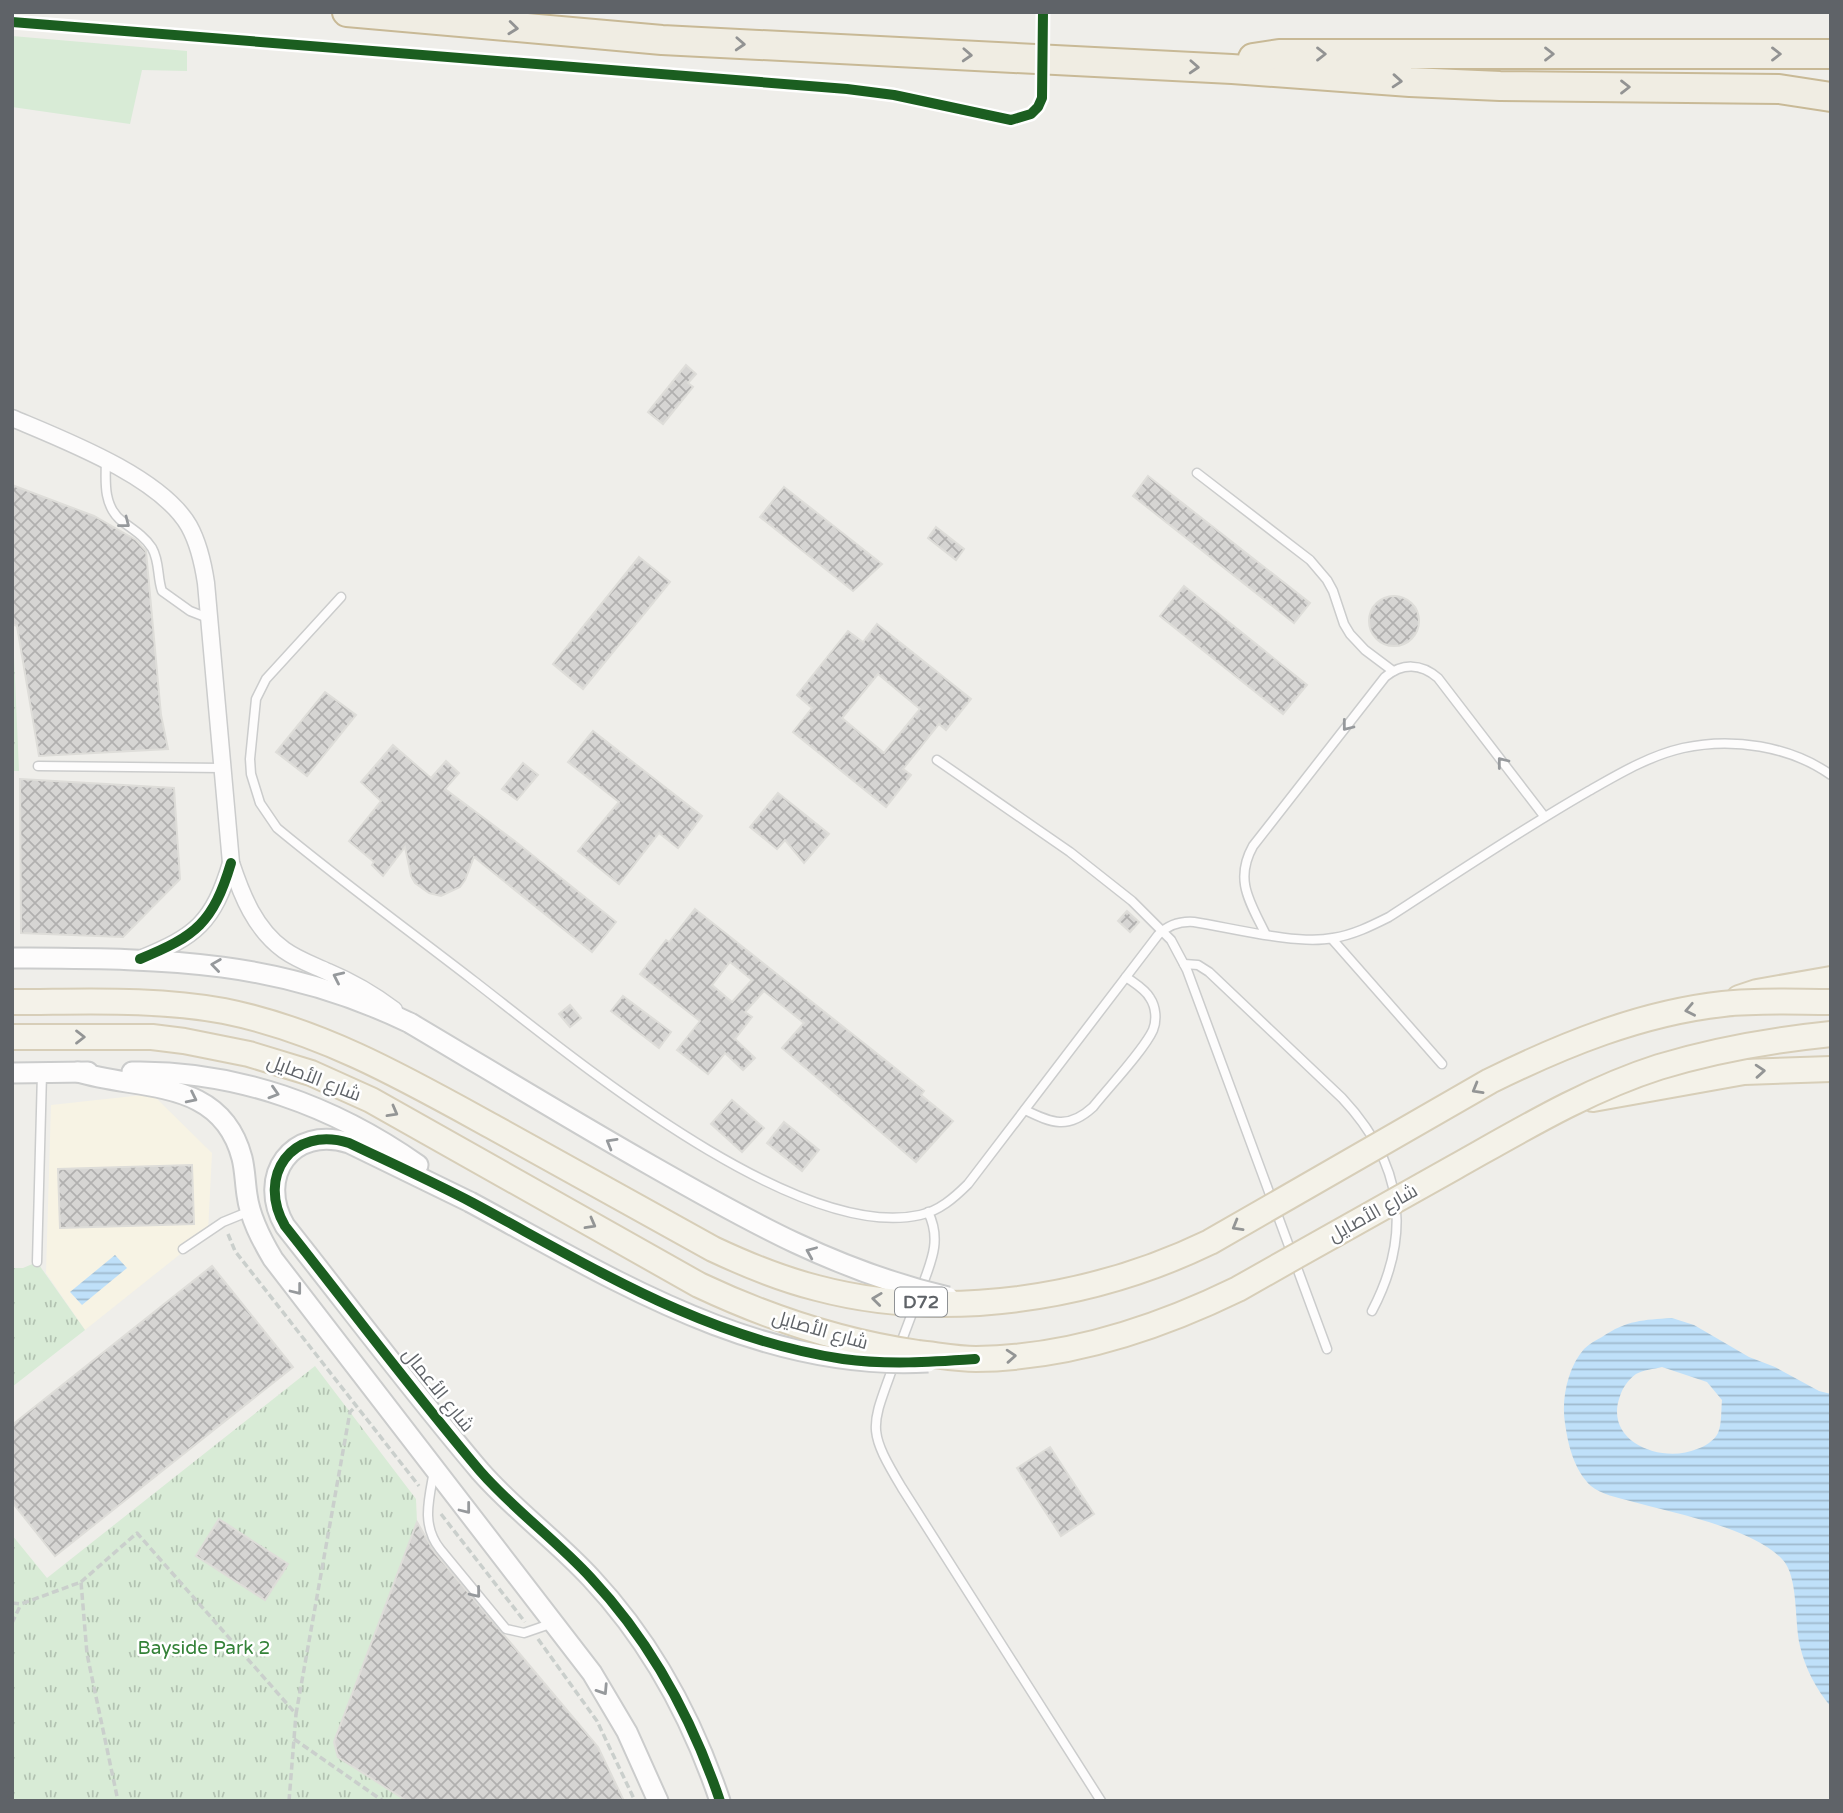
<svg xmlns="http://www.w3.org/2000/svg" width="1843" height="1813" viewBox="0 0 1843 1813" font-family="'Varela Round',Cairo,sans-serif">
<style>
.commercial{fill:#f7f3e4}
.green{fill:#d8ebd6}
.park{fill:url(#park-tufts)}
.water{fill:url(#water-rules);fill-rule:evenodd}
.building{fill:url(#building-cross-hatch);stroke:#deddd9;stroke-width:2;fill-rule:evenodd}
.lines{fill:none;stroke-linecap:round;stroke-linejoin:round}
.service-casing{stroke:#cbcccc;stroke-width:11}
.minor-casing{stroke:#cbcccc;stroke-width:19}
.tertiary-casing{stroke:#cbcccc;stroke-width:23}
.primary-casing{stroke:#d7ceb8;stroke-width:28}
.motorway-casing{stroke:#c8b996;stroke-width:32}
.path{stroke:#cacfcc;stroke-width:3.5;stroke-dasharray:7 3.5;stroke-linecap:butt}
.service{stroke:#fdfcfc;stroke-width:8}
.minor{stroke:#fdfcfc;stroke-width:16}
.tertiary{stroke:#fdfcfc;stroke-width:19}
.primary{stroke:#f4f2e9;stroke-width:24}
.motorway{stroke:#f0ede3;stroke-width:28}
.tertiary-bridge-casing{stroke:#cbcccc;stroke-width:23;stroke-linecap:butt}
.primary-bridge-casing{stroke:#d7ceb8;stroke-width:28;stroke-linecap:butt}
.tertiary-bridge{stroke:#fdfcfc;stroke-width:19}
.primary-bridge{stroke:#f4f2e9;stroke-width:24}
.cycleway-casing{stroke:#fff;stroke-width:15}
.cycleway{stroke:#1b5e20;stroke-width:10}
.oneway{stroke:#929393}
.oneway2{stroke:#96999c}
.oneway3{stroke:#939595}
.labels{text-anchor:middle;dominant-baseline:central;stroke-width:5;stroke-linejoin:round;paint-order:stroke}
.shield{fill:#fff;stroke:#8f9295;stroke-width:2}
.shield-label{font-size:18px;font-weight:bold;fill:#5f6368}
.street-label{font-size:19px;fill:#5f6368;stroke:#fff}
.park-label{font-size:19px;fill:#348238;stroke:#fff}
</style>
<defs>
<pattern id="park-tufts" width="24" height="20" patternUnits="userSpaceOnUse" patternTransform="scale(1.75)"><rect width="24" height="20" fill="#d8ebd6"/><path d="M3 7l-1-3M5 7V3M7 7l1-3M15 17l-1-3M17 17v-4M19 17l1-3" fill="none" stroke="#b2c2b1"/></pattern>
<pattern id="water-rules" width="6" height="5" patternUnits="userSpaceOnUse" patternTransform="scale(1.75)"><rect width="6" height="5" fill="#bfe0f9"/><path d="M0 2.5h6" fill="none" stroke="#9eb9cd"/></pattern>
<pattern id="building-cross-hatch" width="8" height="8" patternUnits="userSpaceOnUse" patternTransform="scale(1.75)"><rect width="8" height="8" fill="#d6d5d3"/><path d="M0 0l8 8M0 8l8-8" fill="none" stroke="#b1b0af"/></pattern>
</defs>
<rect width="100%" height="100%" fill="#efeeea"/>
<polygon class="commercial" points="152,1094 212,1153 208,1232 85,1330 46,1273 51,1105"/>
<polygon class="green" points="12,36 187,51 187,71 142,70 130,124 12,107"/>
<g class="park">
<polygon points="12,632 13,632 19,771 12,771"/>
<polygon points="37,1262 85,1330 12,1387 12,1268 23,1268"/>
<polygon points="315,1366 416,1499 417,1522 334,1742 338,1757 407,1801 12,1801 12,1535 47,1578"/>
</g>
<g class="water">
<polygon points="115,1255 127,1268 82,1305 70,1292"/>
<path d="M1672 1318 1694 1325 1749 1357 1775 1367 1819 1391 1831 1394V1707C1816 1689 1805 1668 1800 1646 1794 1622 1799 1576 1782 1559 1753 1528 1673 1513 1630 1501 1619 1498 1600 1494 1591 1486 1574 1470 1568 1445 1565 1423 1561 1399 1568 1367 1584 1349 1589 1344 1596 1340 1602 1337 1627 1320 1643 1320 1672 1318ZM1662 1367 1707 1382 1722 1400C1721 1409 1722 1424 1718 1433 1715 1440 1704 1447 1697 1449 1662 1464 1603 1442 1620 1396 1623 1387 1628 1380 1636 1374 1643 1370 1654 1369 1662 1367Z"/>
</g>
<g class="building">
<polygon points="686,365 696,374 688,383 693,387 663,424 648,412"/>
<polygon points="1148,476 1310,603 1294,623 1133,496"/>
<polygon points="12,485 94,516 136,540 146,551 161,715 168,749 39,756 17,626 12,624"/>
<polygon points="784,487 882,564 853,591 760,517"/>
<polygon points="936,527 964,549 956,560 928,538"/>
<polygon points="639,557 670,582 583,689 553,664"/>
<polygon points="1184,586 1307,685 1283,714 1160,616"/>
<circle cx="1394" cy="621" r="25"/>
<path d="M877 624 971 699 946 730 939 724 903 769 911 775 886 807 793 732 812 708 797 695 848 631 863 642ZM878 674 920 709 884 753 842 718Z"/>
<polygon points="325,692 356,715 307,776 276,752"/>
<polygon points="593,731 702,816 678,848 659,833 619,884 578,851 619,802 568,762"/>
<polygon points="393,745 431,778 446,761 459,773 445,789 516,842 616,922 592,952 474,857 465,880 460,887 441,896 429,893 415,883 411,876 405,847 383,876 372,865 374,862 349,841 381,801 361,782"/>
<polygon points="523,763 538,775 517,800 502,789"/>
<polygon points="20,779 174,788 180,879 123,937 21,933"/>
<polygon points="778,793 829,834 804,863 785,840 777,849 750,827"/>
<path d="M695 909 924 1091 921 1095 953 1121 916 1162 782 1048 804 1023 764 991 745 1012 752 1017 735 1039 755 1058 743 1070 725 1053 708 1074 677 1050 700 1021 640 974 666 940 669 942ZM730 962 752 980 732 1002 712 985Z"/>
<polygon points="1127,911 1139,922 1130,932 1118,921"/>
<polygon points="623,996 671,1032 659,1048 611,1011"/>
<polygon points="570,1005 581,1018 570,1027 559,1014"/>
<polygon points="732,1100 764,1128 742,1152 711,1124"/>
<polygon points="784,1122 819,1150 802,1171 767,1143"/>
<polygon points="192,1165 194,1224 60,1228 58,1169"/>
<polygon points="212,1266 293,1367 55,1556 12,1502 12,1425"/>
<polygon points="1050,1447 1094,1514 1061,1536 1017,1468"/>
<polygon points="219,1519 288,1564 265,1600 196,1556"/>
<polygon points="417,1522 435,1553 598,1747 624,1801 407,1801 338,1757 334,1742"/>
</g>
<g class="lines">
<defs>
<g id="service">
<path d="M106 462C105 484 104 508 123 522 134 530 145 537 152 548 160 562 157 577 162 591L190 611 208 618"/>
<polyline points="1197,473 1310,560 1327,580 1333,591 1344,624 1350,634 1365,650 1393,671"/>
<path d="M341 597 266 679 256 699 250 759 251 774 260 803 277 828C341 881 408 930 474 981 570 1055 794 1243 920 1215 939 1211 954 1198 968 1184L1158 935C1168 925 1180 921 1194 922 1233 928 1296 945 1333 938 1353 935 1371 926 1389 917 1454 875 1519 831 1587 792 1617 775 1648 756 1683 748 1732 737 1790 746 1831 775"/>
<polyline points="937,760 1070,852 1132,901 1171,940 1187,970 1327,1349"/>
<polyline points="38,766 222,768"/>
<path d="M1265 933C1250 902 1234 880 1253 846L1385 677C1402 663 1421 663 1438 678L1544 816"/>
<polyline points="1332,939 1442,1064"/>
<path d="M1184 964 1198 965 1209 972 1342 1098C1403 1163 1413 1233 1372 1311"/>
<path d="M1025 1110C1052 1123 1068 1130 1093 1107 1108 1088 1144 1050 1153 1030 1157 1020 1156 1007 1150 998 1145 989 1134 983 1126 977"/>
<polyline points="183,1249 223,1222 250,1211"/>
<polyline points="37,1262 42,1073"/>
<path d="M921 1289C931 1262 942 1240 928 1212"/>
<polyline points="899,1348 914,1308"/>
<path d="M894 1364C871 1428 866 1428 902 1488L1101 1801"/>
<path d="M434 1471C429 1499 421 1525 440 1549L506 1629 524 1633 553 1623"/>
</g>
<g id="minor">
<path d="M12 418C64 440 161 477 189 526 199 544 203 563 206 583L231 863C242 896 255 929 284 950 298 960 313 965 328 972 352 982 374 995 394 1010"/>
<path d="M140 959C196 936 213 923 231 863"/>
</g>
<g id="tertiary">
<path d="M12 958C158 959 274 957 410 1023"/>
<path d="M78 1072C140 1091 221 1077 242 1158 245 1170 245 1182 247 1195 250 1218 261 1239 273 1259L592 1673 627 1732 658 1801"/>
<path d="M132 1072C236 1070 334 1106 418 1165"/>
<polyline points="12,1073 88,1072"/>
<path d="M470 1202 349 1143C292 1125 256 1176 285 1226 350 1308 413 1392 480 1471 514 1510 556 1540 591 1578 651 1642 692 1718 720 1801"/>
</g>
<g id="primary">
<polyline points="1739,998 1757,992 1831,979"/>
<polyline points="1593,1099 1744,1072 1831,1069"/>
</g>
<g id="motorway">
<polyline points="347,12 662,40 1232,69 1410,82 1500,86 1779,89 1831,97"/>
<polyline points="1253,58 1279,54 1831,54"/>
</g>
</defs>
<use href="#service" class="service-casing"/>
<use href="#minor" class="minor-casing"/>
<use href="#tertiary" class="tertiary-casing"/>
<use href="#primary" class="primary-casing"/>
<use href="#motorway" class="motorway-casing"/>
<g class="path">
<polyline points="228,1234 235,1251 419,1486"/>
<polyline points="441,1514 525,1622"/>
<polyline points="81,1582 137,1533 296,1714 350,1412 356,1406"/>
<polyline points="12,1603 21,1604 81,1582 87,1654 118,1801"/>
<polyline points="12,1623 21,1604"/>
<polyline points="538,1639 597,1721 635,1801"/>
<polyline points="294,1739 383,1801"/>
<polyline points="289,1801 296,1714"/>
</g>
<use href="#service" class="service"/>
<use href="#minor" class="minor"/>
<use href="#tertiary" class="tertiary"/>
<use href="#primary" class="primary"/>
<use href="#motorway" class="motorway"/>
<defs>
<g id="tertiary-bridge">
<path d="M410 1023C491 1071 571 1120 652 1166 750 1222 837 1271 948 1297"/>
<path d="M470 1202C613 1279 759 1372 928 1362"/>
</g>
<g id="primary-bridge">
<path d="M12 1002C83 1002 154 998 224 1011 323 1031 408 1080 495 1128 568 1168 640 1209 713 1249 747 1265 781 1279 817 1288 945 1322 1092 1299 1210 1242L1490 1081C1563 1045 1641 1013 1723 1004 1759 1000 1795 1002 1831 1002"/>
<path d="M12 1037H152L184 1041 249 1054 311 1073 371 1100 699 1285C769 1318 841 1342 918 1353 937 1355 957 1359 976 1359 1068 1358 1156 1329 1238 1289 1310 1248 1382 1208 1455 1167 1521 1130 1587 1090 1659 1067 1715 1050 1772 1040 1831 1034"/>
</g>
</defs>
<use href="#tertiary-bridge" class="tertiary-bridge-casing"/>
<use href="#primary-bridge" class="primary-bridge-casing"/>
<use href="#tertiary-bridge" class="tertiary-bridge"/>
<use href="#primary-bridge" class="primary-bridge"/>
<defs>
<g id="cycleway">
<polyline points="12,22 847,89 894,95 1011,120 1031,114 1038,107 1042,98 1043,12"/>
<path d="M140 959C196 936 213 923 231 863"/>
<path d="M720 1801C692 1718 651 1642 591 1578 556 1540 514 1510 480 1471 413 1392 350 1308 285 1226 256 1176 292 1125 349 1143 391 1163 433 1182 473 1203 594 1268 704 1338 843 1359 887 1365 931 1362 975 1359"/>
</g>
</defs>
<use href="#cycleway" class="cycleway-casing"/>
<use href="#cycleway" class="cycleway"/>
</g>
<defs><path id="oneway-chevron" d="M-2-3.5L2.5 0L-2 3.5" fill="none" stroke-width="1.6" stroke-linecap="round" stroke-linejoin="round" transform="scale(1.75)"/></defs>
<g class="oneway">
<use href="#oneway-chevron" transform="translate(513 28) rotate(6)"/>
<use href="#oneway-chevron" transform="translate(740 44) rotate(3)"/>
<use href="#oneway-chevron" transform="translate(1321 54)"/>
<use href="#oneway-chevron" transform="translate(1549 54)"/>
<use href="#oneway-chevron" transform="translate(1776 54)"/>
<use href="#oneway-chevron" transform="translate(967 55) rotate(3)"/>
<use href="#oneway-chevron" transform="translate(1194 67) rotate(3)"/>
<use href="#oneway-chevron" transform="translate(1397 81) rotate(4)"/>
<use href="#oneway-chevron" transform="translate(1625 87)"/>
</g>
<g class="oneway2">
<use href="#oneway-chevron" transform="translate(125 523) rotate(38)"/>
<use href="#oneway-chevron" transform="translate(1347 726) rotate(128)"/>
<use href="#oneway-chevron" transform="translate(1502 762) rotate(-128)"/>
<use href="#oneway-chevron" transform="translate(216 965) rotate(-172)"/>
<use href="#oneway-chevron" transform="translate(338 977) rotate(-155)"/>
<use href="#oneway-chevron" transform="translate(274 1093) rotate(17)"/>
<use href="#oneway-chevron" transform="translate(192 1098) rotate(26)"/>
<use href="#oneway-chevron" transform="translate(611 1143) rotate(-150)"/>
<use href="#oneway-chevron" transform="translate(811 1252) rotate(-157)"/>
<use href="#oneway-chevron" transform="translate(297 1290) rotate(52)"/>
<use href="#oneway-chevron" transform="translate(466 1509) rotate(52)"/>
<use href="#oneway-chevron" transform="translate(476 1593) rotate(51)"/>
<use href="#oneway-chevron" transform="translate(603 1690) rotate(57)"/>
</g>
<g class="oneway3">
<use href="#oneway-chevron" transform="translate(1690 1010) rotate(169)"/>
<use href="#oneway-chevron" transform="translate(80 1037)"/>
<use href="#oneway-chevron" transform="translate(1760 1071) rotate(-4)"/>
<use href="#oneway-chevron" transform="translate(1477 1089) rotate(150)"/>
<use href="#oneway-chevron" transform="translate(393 1112) rotate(29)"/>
<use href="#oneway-chevron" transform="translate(591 1224) rotate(29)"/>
<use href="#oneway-chevron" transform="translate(1237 1226) rotate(150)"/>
<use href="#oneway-chevron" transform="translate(877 1299) rotate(-173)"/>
<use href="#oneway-chevron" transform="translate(1011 1356) rotate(-4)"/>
</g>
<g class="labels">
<rect class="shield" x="895" y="1287.5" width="52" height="29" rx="5"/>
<g class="shield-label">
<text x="921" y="1302">D72</text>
</g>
<g class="street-label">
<text transform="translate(314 1078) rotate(21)">شارع الأصايل</text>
<text transform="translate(1373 1213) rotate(-29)">شارع الأصايل</text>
<text transform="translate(820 1330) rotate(16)">شارع الأصايل</text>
<text transform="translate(438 1390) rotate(51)">شارع الأعمال</text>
</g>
<g class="park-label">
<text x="204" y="1648">Bayside Park 2</text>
</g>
</g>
<rect width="1843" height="1813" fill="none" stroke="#5f6368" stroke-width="28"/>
</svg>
